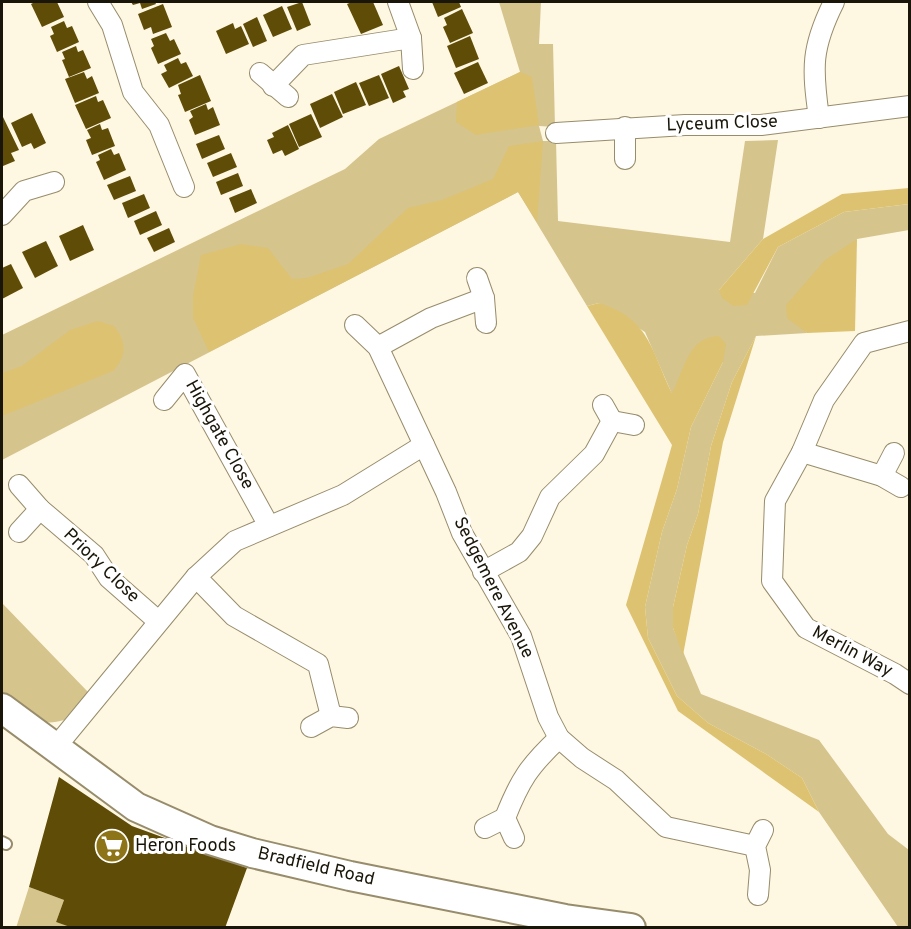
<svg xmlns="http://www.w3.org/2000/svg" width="911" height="929" viewBox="0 0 911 929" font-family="Overpass,sans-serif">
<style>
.green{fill:#d6c48d}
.forest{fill:#dcc271}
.building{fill:#5f4c06}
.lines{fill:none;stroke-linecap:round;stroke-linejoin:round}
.service-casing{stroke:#978c6b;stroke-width:14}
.minor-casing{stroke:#978c6b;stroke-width:22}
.secondary-casing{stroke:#978c6b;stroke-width:32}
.service{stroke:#fff;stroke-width:10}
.minor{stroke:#fff;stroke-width:20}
.secondary{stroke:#fff;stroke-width:28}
.labels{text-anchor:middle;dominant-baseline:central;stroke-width:6;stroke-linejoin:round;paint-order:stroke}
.street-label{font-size:18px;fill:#191508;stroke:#fff}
.poi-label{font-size:18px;fill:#191508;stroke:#fff;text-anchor:start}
</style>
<rect width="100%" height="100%" fill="#fef7e2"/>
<g class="green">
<polygon points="499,2 541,2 539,44 553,44 555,127 539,126 543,141 556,141 558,221 730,242 745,141 778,140 763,239 719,290 755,293 778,247 844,212 909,204 909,230 857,239 798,323 807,333 756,336 732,382 711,446 698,514 687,545 673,607 673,628 701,694 819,740 888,834 909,850 909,927 898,927 819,812 802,778 766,754 708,723 677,696 648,638 645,607 662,532 677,489 691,427 723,362 672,394 645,332 599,303 587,306 518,192 2,460 2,335 345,169 379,139 520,72"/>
<path d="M2 603 88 692 64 720C35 729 22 711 2 693Z"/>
<polygon points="29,887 64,900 56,922 73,927 16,928"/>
</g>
<g class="forest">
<polygon points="520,72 532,77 539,125 476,135 456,122 457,102"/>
<polygon points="543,141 537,222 518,192 209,352 193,318 193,296 201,255 241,244 268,248 292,279 307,278 348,264 408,208 442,200 493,179 509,146"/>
<polygon points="909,188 909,204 844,212 778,247 747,305 734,306 722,298 719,290 763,239 842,194"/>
<polygon points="857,239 855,331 807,333 787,318 786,305 825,260"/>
<path d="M599 303C650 319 651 350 672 393 684 371 688 336 719 336L726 344 723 362 691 427 677 489 662 532 645 607 648 638 677 696 708 723 766 754 802 778 819 812 678 711 626 605 672 445 587 306Z"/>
<path d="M98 321 114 326C127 342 127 356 113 371L2 416V373L22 366 70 330Z"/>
<polygon points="756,336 723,442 683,655 673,628 673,607 687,545 698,514 711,446 732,382"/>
</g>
<g class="building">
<polygon points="35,2 57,2 64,17 42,27 31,4"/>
<polygon points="131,2 155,2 156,4 142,9 140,3 133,5"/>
<polygon points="302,2 311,25 297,31 287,7"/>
<polygon points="352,2 373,2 383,25 361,34 347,4"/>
<polygon points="432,2 459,2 461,7 438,17"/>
<polygon points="163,4 172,27 153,34 151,27 144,30 138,14"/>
<polygon points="282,6 292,29 273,37 263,15"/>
<polygon points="462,9 473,33 450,43 443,27 447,25 444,18"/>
<polygon points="257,17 267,41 253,47 243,24"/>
<polygon points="64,21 67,28 72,26 79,42 57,52 50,36 54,34 51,27"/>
<polygon points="233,23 235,29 241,26 249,44 226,54 216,31"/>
<polygon points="166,33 170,41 174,39 181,54 158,64 151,48 154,46 151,39"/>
<polygon points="470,36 479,59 456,68 447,46"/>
<polygon points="76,46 78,52 83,50 91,68 69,77 62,60 65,59 62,52"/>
<polygon points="178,58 181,64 186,62 193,76 169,88 161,74 167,71 164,65"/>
<polygon points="478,62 488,83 464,94 454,73"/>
<polygon points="399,66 409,89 403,91 406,97 393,103 381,74"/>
<polygon points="84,72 87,79 92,76 99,93 75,103 65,79"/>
<polygon points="200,75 211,101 185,112 178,95 181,94 178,85"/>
<polygon points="379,75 389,98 369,106 359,83"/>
<polygon points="356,82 366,105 343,114 334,92"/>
<polygon points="332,94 343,117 320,128 310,104"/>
<polygon points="96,96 98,102 103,100 111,118 86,129 75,105"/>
<polygon points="206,104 208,110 213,107 220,125 195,135 189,120 193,117 190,111"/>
<polygon points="32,113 46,143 34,149 31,143 22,147 11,123"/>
<polygon points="311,114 322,137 299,147 289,124"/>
<polygon points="3,117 19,150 11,153 15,161 3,166"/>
<polygon points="100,124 102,130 108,128 115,146 92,155 86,140 91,138 87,130"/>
<polygon points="288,125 299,149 285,156 282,150 273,154 267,140 274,137 272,133"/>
<polygon points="219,135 225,149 202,159 196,144"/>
<polygon points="111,149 114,155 119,153 126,170 104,180 96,162 100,160 98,155"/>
<polygon points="231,153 237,167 213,177 207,163"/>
<polygon points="238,173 243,186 221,195 216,182"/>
<polygon points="130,176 136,191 114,200 107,185"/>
<polygon points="251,189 257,203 235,213 229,198"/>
<polygon points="144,194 150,208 128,218 122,203"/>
<polygon points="156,211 162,225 140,235 134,221"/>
<polygon points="83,225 94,250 70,261 59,236"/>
<polygon points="169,228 175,242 154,252 147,238"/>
<polygon points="46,241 58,266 35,278 22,252"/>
<polygon points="11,264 23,288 2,299 2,268"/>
<polygon points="59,777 132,826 247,868 225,928 73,928 56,922 64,900 29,887"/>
</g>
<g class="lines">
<defs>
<polyline id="service" points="2,842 6,844"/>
<g id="minor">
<polyline points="98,2 112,25 133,92 159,125 184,187"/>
<polyline points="398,2 411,38 413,69"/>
<polyline points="260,73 288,97"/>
<polyline points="273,86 303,55 411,38"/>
<path d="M819 118C812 68 811 48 834 2"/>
<polyline points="556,133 685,125 761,125 910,106"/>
<polyline points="625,159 625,127"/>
<polyline points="2,215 24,191 54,182"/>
<polyline points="477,278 484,298 486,323"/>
<polyline points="355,325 378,347 424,445"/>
<polyline points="910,331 864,343 824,400 802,452 775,501 772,581 806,628 895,674 910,684"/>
<polyline points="378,347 431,318 484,298"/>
<polyline points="164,400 185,374 269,526"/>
<polyline points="612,421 634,425"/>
<polyline points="802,452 882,476 901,487"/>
<polyline points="882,476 894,453"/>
<polyline points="19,485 40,509 94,555 109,578 158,621"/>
<polyline points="19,532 40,509"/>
<polyline points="483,572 519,552 532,536 550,497 594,454 612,421 603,405"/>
<polyline points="196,577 234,616 318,664 331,716"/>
<polyline points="311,727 331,716 348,718"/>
<polyline points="55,748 196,577 235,541 343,495 424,445 446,492 462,533 521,636 548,717 559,738 582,758 616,780 666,827 755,846"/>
<polyline points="485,828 505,818"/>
<path d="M514 838 505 818C520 780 529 766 559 738"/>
<polyline points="758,895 760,870 755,846 763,830"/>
</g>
<polyline id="secondary" points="2,708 136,807 210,840 252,853 350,876 565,919 631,928"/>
</defs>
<use href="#service" class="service-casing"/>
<use href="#minor" class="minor-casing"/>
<use href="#secondary" class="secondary-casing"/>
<use href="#service" class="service"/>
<use href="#minor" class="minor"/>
<use href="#secondary" class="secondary"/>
</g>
<defs>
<symbol id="supermarket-disc" viewBox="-11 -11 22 22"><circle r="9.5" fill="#8e7419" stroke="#fff"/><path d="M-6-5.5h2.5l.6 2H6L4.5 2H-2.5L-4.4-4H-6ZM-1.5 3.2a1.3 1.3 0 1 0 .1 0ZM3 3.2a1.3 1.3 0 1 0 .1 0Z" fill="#fff"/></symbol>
</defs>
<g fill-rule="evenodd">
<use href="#supermarket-disc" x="93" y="827" width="38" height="38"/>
</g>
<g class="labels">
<g class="street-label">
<text transform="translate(722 124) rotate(-2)">Lyceum Close</text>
<text transform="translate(219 435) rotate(61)">Highgate Close</text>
<text transform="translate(101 566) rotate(44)">Priory Close</text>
<text transform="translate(493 588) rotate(63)">Sedgemere Avenue</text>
<text transform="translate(852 652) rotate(28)">Merlin Way</text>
<text transform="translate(316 867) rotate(13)">Bradfield Road</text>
</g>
<g class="poi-label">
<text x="135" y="846">Heron Foods</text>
</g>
</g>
<rect width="911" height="929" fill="none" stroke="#191508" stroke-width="6"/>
</svg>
